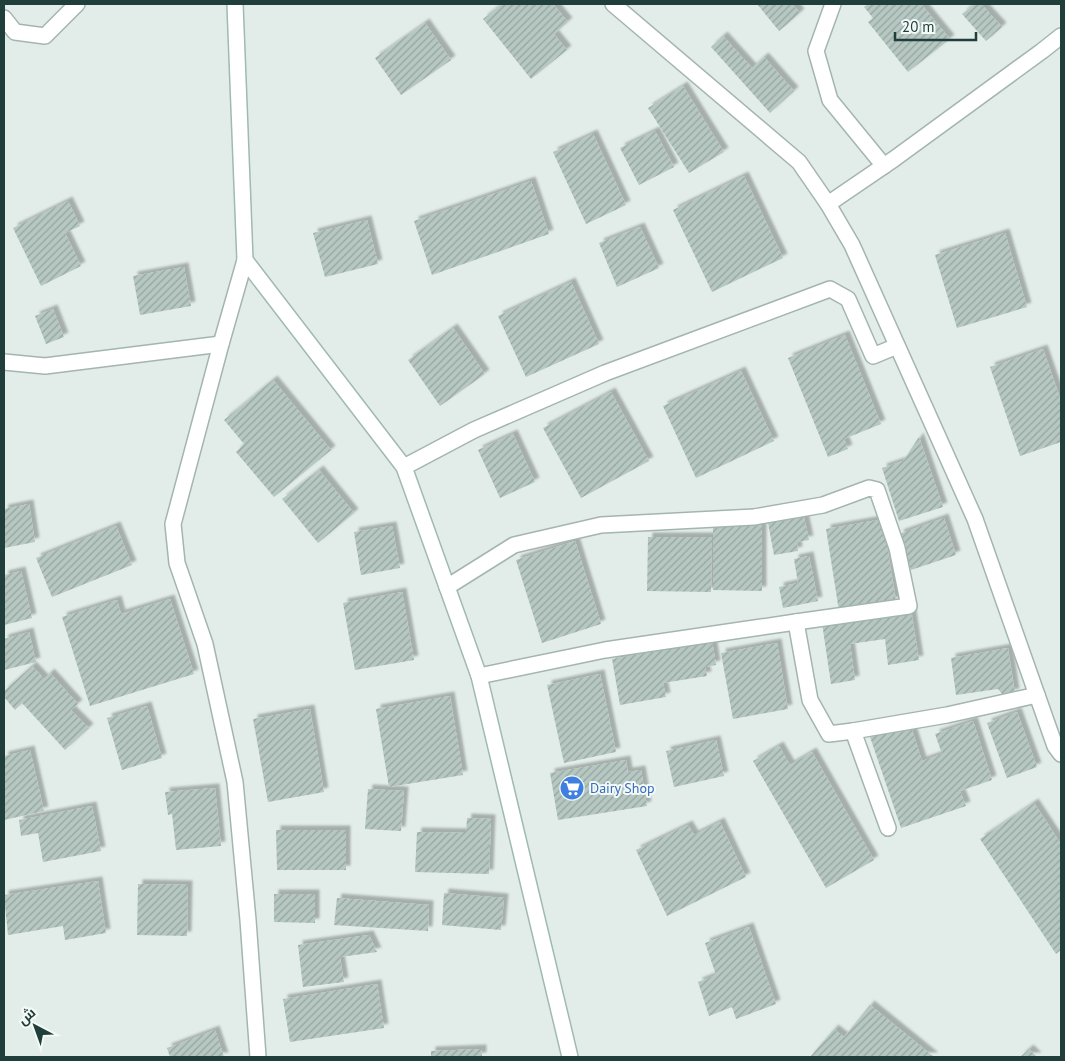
<svg xmlns="http://www.w3.org/2000/svg" width="1065" height="1061" viewBox="0 0 1065 1061" font-family="'PT Sans',Cairo,sans-serif">
<style>
.building{fill:url(#building-hatch);filter:url(#shadow)}
.lines{fill:none;stroke-linecap:round;stroke-linejoin:round}
.street-casing{stroke:#a4b5b1;stroke-width:18}
.secondary-casing{stroke:#a0b9b3;stroke-width:18}
.street{stroke:#fff;stroke-width:15}
.secondary{stroke:#fff;stroke-width:15}
.labels{text-anchor:middle;dominant-baseline:central;stroke-width:4;stroke-linejoin:round;paint-order:stroke}
.shop-label{font-size:14px;fill:#366cbe;stroke:#f3f9f7;text-anchor:start}
</style>
<defs>
<pattern id="building-hatch" width="6" height="6" patternUnits="userSpaceOnUse" patternTransform="scale(1.25)"><rect width="6" height="6" fill="#b7c8c3"/><path d="M-1 1l2-2M0 6l6-6M5 7l2-2" fill="none" stroke="#94a49f"/></pattern>
<filter id="shadow"><feDropShadow dx="4.5" dy="-4.5" stdDeviation="1" flood-color="#0004"/></filter>
</defs>
<rect width="100%" height="100%" fill="#e2ede9"/>
<g class="building">
<polygon points="502,4 553,4 568,22 554,34 567,50 531,79 483,19"/>
<polygon points="757,4 792,4 800,13 779,31"/>
<polygon points="868,4 921,4 950,39 908,72 868,22 873,18 864,7"/>
<polygon points="975,4 981,4 1002,27 986,41 962,14"/>
<polygon points="425,23 451,60 401,95 375,58"/>
<polygon points="723,36 752,68 764,57 794,91 770,113 711,47"/>
<polygon points="683,86 724,152 689,173 648,108"/>
<polygon points="655,131 674,167 639,185 620,148"/>
<polygon points="593,134 626,205 586,224 553,152"/>
<polygon points="744,176 783,258 712,292 673,210"/>
<polygon points="531,181 549,234 432,275 414,221"/>
<polygon points="68,201 80,226 65,233 81,266 41,286 13,228"/>
<polygon points="367,220 378,264 325,277 313,233"/>
<polygon points="640,227 659,268 617,287 599,243"/>
<polygon points="1005,233 1027,307 957,328 935,255"/>
<polygon points="184,267 191,306 140,315 133,276"/>
<polygon points="571,282 599,344 526,377 498,316"/>
<polygon points="53,309 64,337 46,344 35,316"/>
<polygon points="453,328 485,374 440,406 408,360"/>
<polygon points="845,335 881,424 844,439 848,449 828,457 788,358"/>
<polygon points="1043,349 1061,401 1061,442 1020,456 990,367"/>
<polygon points="741,371 774,441 696,478 663,406"/>
<polygon points="273,380 331,450 274,497 236,452 244,444 224,420"/>
<polygon points="611,392 649,461 581,498 543,428"/>
<polygon points="513,434 535,482 500,498 478,450"/>
<polygon points="919,437 943,507 899,521 882,468 903,461"/>
<polygon points="319,470 354,513 318,543 282,499"/>
<polygon points="29,504 35,542 4,548 4,509"/>
<polygon points="804,517 809,540 797,542 798,551 774,555 768,523"/>
<polygon points="944,518 956,555 911,570 899,534"/>
<polygon points="883,519 896,601 839,611 826,529"/>
<polygon points="713,525 762,525 762,591 713,590"/>
<polygon points="116,526 132,565 52,597 36,558"/>
<polygon points="392,526 400,568 361,575 354,532"/>
<polygon points="648,537 712,537 711,592 647,591"/>
<polygon points="575,541 601,624 542,643 516,560"/>
<polygon points="809,556 818,601 783,608 779,587 798,583 794,559"/>
<polygon points="21,571 32,618 4,625 4,575"/>
<polygon points="402,592 414,660 355,670 343,603"/>
<polygon points="170,599 194,674 90,706 62,617 117,600 121,614"/>
<polygon points="911,609 919,660 888,665 885,639 850,644 855,680 831,684 822,623"/>
<polygon points="29,632 36,662 4,670 4,639"/>
<polygon points="712,641 716,665 705,667 707,676 663,683 666,697 620,705 612,659"/>
<polygon points="777,643 788,709 733,719 721,653"/>
<polygon points="1008,648 1015,693 1003,695 998,689 956,695 951,658"/>
<polygon points="32,666 44,679 50,673 78,704 71,710 89,728 65,750 22,703 15,710 4,697 4,691"/>
<polygon points="600,674 616,752 564,763 547,685"/>
<polygon points="450,696 463,775 389,787 376,709"/>
<polygon points="147,706 162,758 122,770 107,718"/>
<polygon points="310,709 324,792 268,802 253,719"/>
<polygon points="1017,712 1037,767 1007,778 987,723"/>
<polygon points="973,721 992,780 960,791 966,806 901,828 870,737 910,724 922,761 942,754 935,734"/>
<polygon points="716,740 724,776 674,787 666,751"/>
<polygon points="779,746 790,765 812,752 874,860 826,888 753,761"/>
<polygon points="30,750 44,811 4,820 4,756"/>
<polygon points="626,760 628,772 641,770 647,806 558,820 550,773"/>
<polygon points="215,788 221,846 176,850 172,814 168,815 165,792"/>
<polygon points="368,789 404,791 401,831 365,829"/>
<polygon points="1034,803 1061,844 1061,950 1056,954 980,839"/>
<polygon points="92,806 101,851 43,862 38,833 21,836 19,820"/>
<polygon points="467,818 491,819 489,874 415,872 417,832 466,833"/>
<polygon points="720,822 746,877 667,916 636,850 688,825 694,835"/>
<polygon points="276,830 346,830 346,870 277,870"/>
<polygon points="98,881 106,933 65,940 63,926 8,935 4,895"/>
<polygon points="138,884 188,885 187,936 137,935"/>
<polygon points="444,893 504,898 501,930 442,925"/>
<polygon points="274,894 315,894 315,923 274,922"/>
<polygon points="337,898 429,905 428,931 334,925"/>
<polygon points="749,927 776,1004 736,1019 732,1007 709,1016 698,982 716,975 705,943"/>
<polygon points="369,935 377,952 340,957 344,982 303,987 298,945"/>
<polygon points="377,984 384,1028 290,1042 283,999"/>
<polygon points="870,1005 934,1057 810,1057 834,1029 844,1037"/>
<polygon points="215,1030 224,1057 170,1057 167,1048"/>
<polygon points="482,1049 482,1057 431,1057 431,1051"/>
<polygon points="1029,1049 1037,1057 1020,1057"/>
</g>
<g class="lines">
<defs>
<g id="street">
<polyline points="613,4 799,162 828,204 852,245 975,519 1037,695 1055,746 1061,754"/>
<polyline points="833,4 816,51 830,100 884,166"/>
<polyline points="4,18 15,32 45,36 77,4"/>
<polyline points="828,204 894,159 1042,51 1061,36"/>
<polyline points="245,260 221,344 173,524 177,563 205,644 235,782 248,920 258,1057"/>
<polyline points="4,362 45,366 221,344"/>
<polyline points="404,467 474,430 605,373 830,289 848,299 873,356 897,346"/>
<polyline points="447,587 514,545 601,525 754,517 823,505 869,488 877,490 897,548 909,606 796,622 810,700 829,734 853,731 888,828"/>
<polyline points="479,676 605,650 796,622"/>
<polyline points="853,731 947,715 1037,695"/>
</g>
<polyline id="secondary" points="235,4 245,260 404,467 479,676 570,1057"/>
</defs>
<use href="#street" class="street-casing"/>
<use href="#secondary" class="secondary-casing"/>
<use href="#street" class="street"/>
<use href="#secondary" class="secondary"/>
</g>
<defs>
<symbol id="supermarket-disc" viewBox="-11 -11 22 22"><circle r="9.5" fill="#3f7fe0" stroke="#f3f9f7"/><path d="M-6-5.5h2.5l.6 2H6L4.5 2H-2.5L-4.4-4H-6ZM-1.5 3.2a1.3 1.3 0 1 0 .1 0ZM3 3.2a1.3 1.3 0 1 0 .1 0Z" fill="#fff"/></symbol>
</defs>
<g fill-rule="evenodd">
<use href="#supermarket-disc" x="558" y="774" width="28" height="28"/>
</g>
<g class="labels">
<g class="shop-label">
<text x="590" y="788">Dairy Shop</text>
</g>
</g>
<rect width="1065" height="1061" fill="none" stroke="#213f3a" stroke-width="10"/>
<g transform="translate(35 1026) rotate(319)" stroke="#f3f9f7" stroke-width="4" paint-order="stroke">
<path d="M0-4L9 19L0 12L-9 19Z" fill="#213f3a"/>
<text y="-8" font-size="14" font-weight="bold" text-anchor="middle" fill="#213f3a">ش</text>
</g>
<path d="M895 32v8h81v-8" fill="none" stroke="#213f3a" stroke-width="2.5"/>
<text x="902" y="32" font-size="15" fill="#213f3a" stroke="#f3f9f7" stroke-width="4" paint-order="stroke">20 m</text>
</svg>
